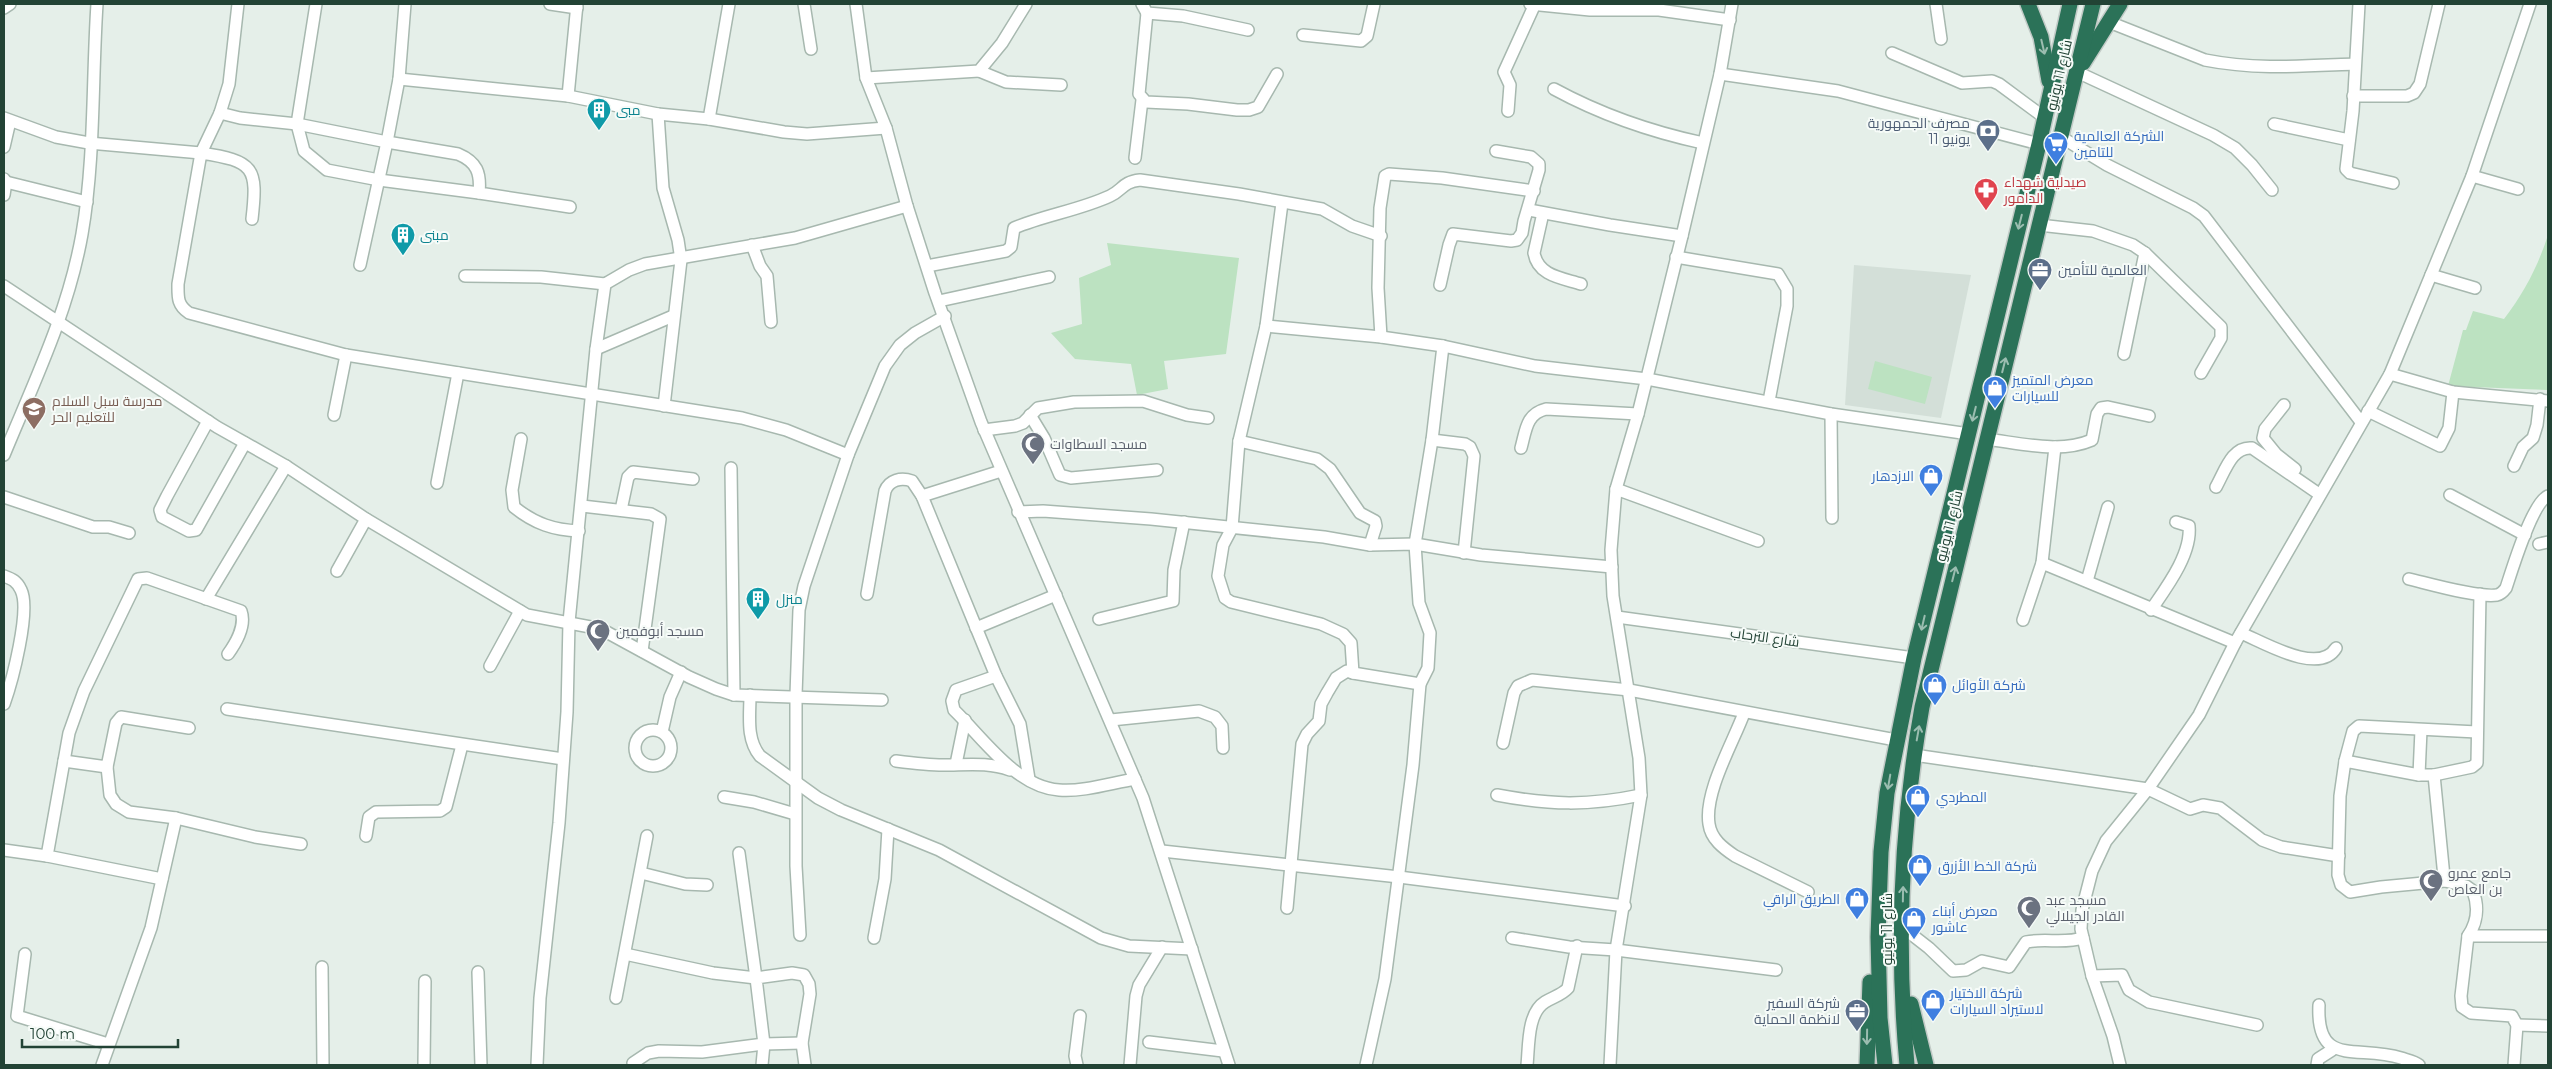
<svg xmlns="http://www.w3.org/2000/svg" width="2552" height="1069" viewBox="0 0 2552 1069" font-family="Montserrat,Cairo,sans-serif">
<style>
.built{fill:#d3dfd8}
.green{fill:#bce2c1}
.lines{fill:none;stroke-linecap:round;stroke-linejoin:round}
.minor-casing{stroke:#a7b8af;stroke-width:14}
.highway-casing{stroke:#c1cac6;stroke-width:18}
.minor{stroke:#fff;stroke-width:11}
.highway{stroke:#2b7258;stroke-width:15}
.oneway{stroke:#9bbdb0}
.labels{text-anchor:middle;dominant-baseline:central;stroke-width:4;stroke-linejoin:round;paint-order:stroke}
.street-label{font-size:14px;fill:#224335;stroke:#f6fbf8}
.culture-label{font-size:14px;fill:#0d838f;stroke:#f6fbf8;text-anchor:start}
.service-label{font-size:14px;fill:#4e5e75;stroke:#f6fbf8;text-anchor:end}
.shop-label{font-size:14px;fill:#366cbe;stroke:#f6fbf8;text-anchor:start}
.health-label{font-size:14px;fill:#be3a42;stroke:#f6fbf8;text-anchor:start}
.education-label{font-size:14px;fill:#785e54;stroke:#f6fbf8;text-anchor:start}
.worship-label{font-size:14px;fill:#5b616d;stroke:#f6fbf8;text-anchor:start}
</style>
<rect width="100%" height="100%" fill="#e5efe9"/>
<polygon class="built" points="1854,265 1971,275 1941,418 1845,405"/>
<g class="green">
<path d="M2548 235V390L2448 386 2463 330H2466L2473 311 2504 319C2524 293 2538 266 2548 235Z"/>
<polygon points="1107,243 1239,258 1226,354 1164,361 1168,389 1137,395 1131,364 1075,359 1051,333 1082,324 1079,278 1111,265"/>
<polygon points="1875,361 1932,377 1925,404 1868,389"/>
</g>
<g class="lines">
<defs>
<g id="minor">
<polyline points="316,4 297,124 304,151 327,170 379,180 479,193"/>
<path d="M405 4 399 79 387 142 458 154C477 162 481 173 479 193L570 207"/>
<polyline points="550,4 577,8"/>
<polyline points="804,4 811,49"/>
<polyline points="856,4 866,78 886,128 907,206 935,293 981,422 1143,798 1229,1065"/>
<polyline points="1142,4 1147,13 1183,16 1248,30"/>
<polyline points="1530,4 1590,10 1659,10 1730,20"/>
<polyline points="1936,4 1941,39"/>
<polyline points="2359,4 2353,111 2346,169 2350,173 2393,183"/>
<polyline points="4,8 10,4"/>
<polyline points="1147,13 1139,94 1146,102 1188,104 1237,110 1249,110 1258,107 1277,74"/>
<path d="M2109 22 2205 60C2255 70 2304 66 2355 64"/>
<polyline points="1303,35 1361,41 1367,36 1374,4"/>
<polyline points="1892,53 1962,83 1992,81 1999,84 2045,118"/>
<polyline points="979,71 1006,82 1061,85"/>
<polyline points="2077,72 2213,135 2235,148 2252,165 2272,190"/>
<polyline points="1720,74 1838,91 2039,144"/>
<polyline points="866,78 979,71 1002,43 1026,4"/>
<polyline points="399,79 568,96 658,114 709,119 784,132 807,134 886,128"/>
<path d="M1554 89C1600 114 1652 132 1703 143"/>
<polyline points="568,96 577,4"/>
<polyline points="2353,96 2407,96 2414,93 2420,84 2439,4"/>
<polyline points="1508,111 1510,85 1504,72 1535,4"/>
<polyline points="220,113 229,84 238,4"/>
<polyline points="658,114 663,188 678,240 681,260 664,406"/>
<polyline points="4,118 56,137 89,143 201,153 220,113 240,118 297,124 387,142 360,265"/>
<polyline points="709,119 729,4"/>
<polyline points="2274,124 2349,140"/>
<polyline points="2061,137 2107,165 2193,208 2204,216 2361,422"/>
<polyline points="4,147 10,121"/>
<polyline points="1135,158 1142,100"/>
<polyline points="2472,176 2518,189"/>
<polyline points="4,179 6,182 4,195"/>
<polyline points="6,182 87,202"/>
<polyline points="1282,203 1266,326 1239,441 1232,528 1223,545 1218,576 1225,598 1231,602 1321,624 1343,634 1351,643 1353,673 1420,684"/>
<polyline points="1529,210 1610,225 1682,236"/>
<path d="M1543 213 1534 253C1538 276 1562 278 1581 284"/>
<path d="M252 219C258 167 254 161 201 153L178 284C178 297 177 305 189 313L346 355 742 418 786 430 848 455"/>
<polyline points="2039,225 2093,231 2133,245 2145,253 2221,327 2221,338 2201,373"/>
<polyline points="752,245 760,266 767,276 771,322"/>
<polyline points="1676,257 1778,274 1787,289 1787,306 1769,401"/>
<path d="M927 266 1006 251 1011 247 1014 228C1045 215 1080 210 1110 196 1123 190 1122 182 1140 180L1239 194 1322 209 1352 226 1381 236"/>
<polyline points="2431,275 2475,288"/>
<polyline points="465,276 541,277 605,284 629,270 645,264 795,238 907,206"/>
<polyline points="1440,285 1449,245 1453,234 1511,241 1517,240 1522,233 1524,221 1539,170 1539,164 1531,157 1496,151"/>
<polyline points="4,286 217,427 286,466 366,519 527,615 601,629 689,677 716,689 734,695 882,700"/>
<polyline points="939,301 1049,277"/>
<polyline points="1266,326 1381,337 1443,346 1535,366 1647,379 1831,414 1969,434"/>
<polyline points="1381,337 1378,288 1380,208 1385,176 1389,174 1442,178 1534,191"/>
<polyline points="596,349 673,316"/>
<polyline points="2124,354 2145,253"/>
<polyline points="2390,374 2453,392 2548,401"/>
<polyline points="2284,405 2265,429 2263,438 2276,454 2295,469"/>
<polyline points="2368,411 2440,446 2449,428 2453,392"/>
<polyline points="1831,414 1832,518"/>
<polyline points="334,415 346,355"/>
<polyline points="1030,415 1044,438 1060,475 1071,478 1157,470"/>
<polyline points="208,421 167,496 160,510 162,517 189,531 196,530 245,443"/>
<polyline points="984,430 1015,426 1023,423 1038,408 1074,402 1143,401 1187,415 1208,418"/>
<path d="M521 439 512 490 514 507C535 524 554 530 579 531"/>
<path d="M1986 439C2020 443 2060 454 2092 440L2097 414 2101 408 2108 407 2149 416"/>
<polyline points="1432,440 1465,444 1470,447 1474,456 1464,553"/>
<polyline points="1239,441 1317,459 1330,469 1360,513 1375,521 1376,526 1370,545"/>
<path d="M1521 448C1526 430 1526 414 1546 409L1638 414"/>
<path d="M4 455C34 382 68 313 82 234 95 159 92 80 97 4"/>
<polyline points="2514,466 2523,447 2533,438 2537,425 2540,399"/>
<polyline points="731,468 734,695"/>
<polyline points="437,483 458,373"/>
<path d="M2216 487C2225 471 2232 446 2252 448L2319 494"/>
<polyline points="1616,489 1758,541"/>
<polyline points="2450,495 2525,535"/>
<polyline points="922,496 1001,471"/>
<polyline points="4,497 93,527 109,527 129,533"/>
<polyline points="582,506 651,514 660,519 642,651"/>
<polyline points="621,510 628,477 633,472 693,479"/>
<polyline points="1018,512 1043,511 1151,519 1324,537 1370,545 1415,544 1481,555 1612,567"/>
<polyline points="2539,544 2548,542"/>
<polyline points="2042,563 2055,447"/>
<polyline points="337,571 366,519"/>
<path d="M4 576C12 579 17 581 21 590 31 610 12 682 4 704"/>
<path d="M2409 579C2430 584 2478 598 2497 595 2501 594 2503 592 2506 588 2512 570 2532 503 2548 496"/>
<polyline points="2087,581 2108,507"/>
<path d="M867 594 885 491C889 480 901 477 912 481L922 496 996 676 1020 724 1029 779"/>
<path d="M2480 594 2477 763 2472 767 2434 775 2444 877 2445 881 2466 886 2473 891C2479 907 2477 923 2468 936H2548"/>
<polyline points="206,599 286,466"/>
<path d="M2151 610C2166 588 2192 554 2189 526L2176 522"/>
<polyline points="1617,617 1914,658"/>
<polyline points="1099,619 1173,601 1174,570 1184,522"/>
<polyline points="2023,620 2042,563 2235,643"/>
<polyline points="976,628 1056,595"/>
<path d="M2241 633C2263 642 2319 676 2336 648"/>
<polyline points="490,666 520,611"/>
<path d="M996 676 956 690 952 701 954 710C983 738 1016 787 1059 790 1083 792 1111 783 1135 779"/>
<path d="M750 695C750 716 746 739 760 756L818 798 841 810 939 850 1101 938 1129 946 1192 949"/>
<polyline points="227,709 563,759"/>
<path d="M1744 713C1733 743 1704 792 1709 824 1711 839 1723 848 1735 856L1808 892"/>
<polyline points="1111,720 1199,711 1215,717 1222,726 1223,748"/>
<circle cx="653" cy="748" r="18"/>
<polyline points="662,732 670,697 681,672"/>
<polyline points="1503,743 1514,693 1518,686 1532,680 1629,690 1896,740"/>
<polyline points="1914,755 2148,789 2190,809 2203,805 2220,808 2262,840 2281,847 2339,856"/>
<polyline points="64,761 107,767 116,723 121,717 189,728"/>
<path d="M896 761C912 763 928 765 943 765 967 765 988 762 1010 770"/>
<polyline points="2345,761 2353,731 2359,726 2477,732"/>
<polyline points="956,764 965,720"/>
<polyline points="107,767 110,795 116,804 129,812 176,818 255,837 301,844"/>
<polyline points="2419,775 2421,730"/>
<polyline points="2434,775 2419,775 2345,761 2340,796 2338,875 2341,885 2350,892 2381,887 2445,881"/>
<path d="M1497 795C1550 805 1588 806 1641 795"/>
<polyline points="724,797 754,802 795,814"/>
<polyline points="366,836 369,817 376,812 440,811 446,807 462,745"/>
<polyline points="4,850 47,856"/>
<polyline points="1162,851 1399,877 1625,906"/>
<polyline points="641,873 685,884 707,885"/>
<path d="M162 879 47 856 69 733 84 691 138 579 147 578 241 611C246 625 236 643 228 654"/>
<polyline points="1287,908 1302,744 1307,734 1319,721 1321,704 1327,693 1336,678 1347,671 1353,673"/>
<path d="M1902 927 1929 948 1953 971 1966 970 1982 961 2009 967 2026 942C2045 938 2064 944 2083 938"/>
<polyline points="800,935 796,866 796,695 799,610 804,586 848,455 885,366 900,345 915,333 945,316"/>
<polyline points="2468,936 2461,996 2462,1007 2471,1013 2512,1016 2517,1025 2514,1065"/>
<polyline points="874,938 885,879 888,829"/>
<polyline points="1512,938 1569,947 1616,950 1776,970"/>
<polyline points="25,954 17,1016 108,1044"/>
<polyline points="625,954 713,973 756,978 739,853"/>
<polyline points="322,967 323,1065"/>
<polyline points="478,972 481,1065"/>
<polyline points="2092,976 2122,975 2129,990 2149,1002 2257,1025"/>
<polyline points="616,998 647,836"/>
<path d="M2319 1005C2316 1069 2358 1044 2401 1058 2407 1060 2414 1061 2419 1065"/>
<polyline points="2517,1025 2548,1026"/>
<polyline points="1149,1042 1223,1051"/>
<polyline points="633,1063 648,1053 659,1051 702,1052 764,1044 802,1043"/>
<polyline points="102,1065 151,928 176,818"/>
<polyline points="424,1065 425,981"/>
<polyline points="537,1065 540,998 559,823 567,712 569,622 596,349 605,284"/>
<polyline points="762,1065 764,1044 756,978 792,973 804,975 809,984 810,994 802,1043 805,1065"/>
<polyline points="1077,1065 1075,1056 1080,1016"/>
<polyline points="1130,1065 1136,996 1139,985 1162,947"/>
<polyline points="1366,1065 1385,979 1413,765 1420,684 1428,668 1430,633 1419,603 1415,544 1432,440 1443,346"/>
<path d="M1527 1065C1529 1047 1527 1013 1545 1002 1553 997 1562 995 1568 988L1577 946"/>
<polyline points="1610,1065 1616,950 1641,795 1639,758 1613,596 1611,550 1616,489 1638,414 1682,236 1720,74 1732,4"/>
<polyline points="2120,1065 2113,1036 2092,976 2081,929 2082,910 2092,871 2106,841 2148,789 2199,715 2235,643 2390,374 2472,176 2530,4"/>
<polyline points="2317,1065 2318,1059 2332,1050"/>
</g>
<g id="highway">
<polyline points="2028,4 2041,37 2049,81"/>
<polyline points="2083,63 2120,4"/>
<polyline points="1911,1004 1926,1065"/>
<polyline points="1867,1065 1870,982"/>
<polyline points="1885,1065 1880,1018 1878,937 1881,852 1887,793 1914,658 2039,144 2070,4"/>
<path d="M1907 1065C1896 946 1901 825 1922 707L2093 4"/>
</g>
</defs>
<use href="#minor" class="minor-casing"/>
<use href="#highway" class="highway-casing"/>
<use href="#minor" class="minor"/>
<use href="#highway" class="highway"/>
</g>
<defs><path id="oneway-shaft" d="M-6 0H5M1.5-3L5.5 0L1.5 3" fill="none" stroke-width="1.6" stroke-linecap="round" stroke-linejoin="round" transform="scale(1.25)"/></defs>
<g class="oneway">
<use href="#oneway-shaft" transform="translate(2043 47) rotate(77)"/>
<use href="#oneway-shaft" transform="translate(2020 222) rotate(104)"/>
<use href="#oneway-shaft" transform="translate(2004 365) rotate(-76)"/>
<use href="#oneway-shaft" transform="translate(1974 414) rotate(104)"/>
<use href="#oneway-shaft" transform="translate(1954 574) rotate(-76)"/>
<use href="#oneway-shaft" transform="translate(1923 623) rotate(103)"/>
<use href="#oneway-shaft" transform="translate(1918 733) rotate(-80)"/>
<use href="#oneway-shaft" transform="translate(1889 782) rotate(100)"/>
<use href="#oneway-shaft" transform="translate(1903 894) rotate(-89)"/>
<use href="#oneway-shaft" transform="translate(1867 1037) rotate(91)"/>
</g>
<defs>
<symbol id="building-pin" viewBox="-11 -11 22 30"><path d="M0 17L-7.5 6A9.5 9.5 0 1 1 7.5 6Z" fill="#0f9aa8" stroke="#f6fbf8"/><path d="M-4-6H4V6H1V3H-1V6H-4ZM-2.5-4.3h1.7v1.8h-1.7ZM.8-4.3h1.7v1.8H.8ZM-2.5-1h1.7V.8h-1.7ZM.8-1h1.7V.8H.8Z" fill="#fff"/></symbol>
<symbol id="bank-pin" viewBox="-11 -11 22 30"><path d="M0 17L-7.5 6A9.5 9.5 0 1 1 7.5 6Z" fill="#5c6f8a" stroke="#f6fbf8"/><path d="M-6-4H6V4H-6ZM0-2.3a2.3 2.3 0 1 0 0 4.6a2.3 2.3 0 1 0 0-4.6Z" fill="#fff"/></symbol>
<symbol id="supermarket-pin" viewBox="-11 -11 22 30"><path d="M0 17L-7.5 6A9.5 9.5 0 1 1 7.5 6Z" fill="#3f7fe0" stroke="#f6fbf8"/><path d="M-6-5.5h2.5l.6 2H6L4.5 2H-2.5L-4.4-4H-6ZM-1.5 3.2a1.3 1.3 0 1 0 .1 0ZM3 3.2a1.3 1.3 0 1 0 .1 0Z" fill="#fff"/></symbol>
<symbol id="pharmacy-pin" viewBox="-11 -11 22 30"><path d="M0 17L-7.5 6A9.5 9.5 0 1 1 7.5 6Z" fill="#e0444e" stroke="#f6fbf8"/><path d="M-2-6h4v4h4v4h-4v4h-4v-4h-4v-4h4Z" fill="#fff"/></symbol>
<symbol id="office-pin" viewBox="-11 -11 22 30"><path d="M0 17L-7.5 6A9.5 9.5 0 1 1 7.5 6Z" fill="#5c6f8a" stroke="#f6fbf8"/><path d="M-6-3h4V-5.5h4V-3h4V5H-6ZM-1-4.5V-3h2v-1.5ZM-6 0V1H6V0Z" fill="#fff"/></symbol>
<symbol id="shop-pin" viewBox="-11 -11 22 30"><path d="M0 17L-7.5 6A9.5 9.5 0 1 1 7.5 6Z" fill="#3f7fe0" stroke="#f6fbf8"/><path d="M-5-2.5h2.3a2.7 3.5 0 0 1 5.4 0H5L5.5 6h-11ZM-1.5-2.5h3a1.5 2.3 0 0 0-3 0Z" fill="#fff"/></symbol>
<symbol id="school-pin" viewBox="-11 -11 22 30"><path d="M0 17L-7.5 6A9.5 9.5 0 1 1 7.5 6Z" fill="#8d6e63" stroke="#f6fbf8"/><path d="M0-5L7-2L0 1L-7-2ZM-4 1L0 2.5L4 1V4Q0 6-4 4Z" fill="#fff"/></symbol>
<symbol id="mosque-pin" viewBox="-11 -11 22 30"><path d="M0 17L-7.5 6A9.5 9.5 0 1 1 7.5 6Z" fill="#6b7280" stroke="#f6fbf8"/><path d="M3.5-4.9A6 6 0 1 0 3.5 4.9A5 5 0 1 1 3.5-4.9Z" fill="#fff"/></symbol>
</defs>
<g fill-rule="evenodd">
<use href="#building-pin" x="585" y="96" width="28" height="38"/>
<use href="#bank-pin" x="1974" y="117" width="28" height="38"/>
<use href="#supermarket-pin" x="2042" y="130" width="28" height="38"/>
<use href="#pharmacy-pin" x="1972" y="176" width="28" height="38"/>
<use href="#building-pin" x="389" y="221" width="28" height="38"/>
<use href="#office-pin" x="2026" y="256" width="28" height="38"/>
<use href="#shop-pin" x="1981" y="374" width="28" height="38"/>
<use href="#school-pin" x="20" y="395" width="28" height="38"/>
<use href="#mosque-pin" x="1019" y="430" width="28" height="38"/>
<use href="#shop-pin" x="1917" y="462" width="28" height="38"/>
<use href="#building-pin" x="744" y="585" width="28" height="38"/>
<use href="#mosque-pin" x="584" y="617" width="28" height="38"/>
<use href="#shop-pin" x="1921" y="671" width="28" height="38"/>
<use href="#shop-pin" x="1904" y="783" width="28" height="38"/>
<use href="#shop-pin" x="1906" y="852" width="28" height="38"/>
<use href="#mosque-pin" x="2417" y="867" width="28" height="38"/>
<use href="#shop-pin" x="1843" y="885" width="28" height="38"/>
<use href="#mosque-pin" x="2015" y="894" width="28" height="38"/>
<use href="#shop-pin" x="1900" y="905" width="28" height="38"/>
<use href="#shop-pin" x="1919" y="987" width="28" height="38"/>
<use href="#office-pin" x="1843" y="997" width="28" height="38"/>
</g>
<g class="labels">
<g class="street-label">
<text transform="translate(2059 75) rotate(-77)">شارع 11 يونيو</text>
<text transform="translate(1949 526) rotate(-76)">شارع 11 يونيو</text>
<text transform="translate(1765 637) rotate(8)">شارع الترحاب</text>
<text transform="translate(1887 929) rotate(-90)">شارع 11 يونيو</text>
</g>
<g class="culture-label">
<text x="616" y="110">مبى</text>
<text x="420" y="235">مبنى</text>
<text x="776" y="599">منزل</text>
</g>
<g class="service-label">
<text x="1970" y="123">مصرف الجمهورية<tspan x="1970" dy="16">11 يونيو</tspan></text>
<text x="2058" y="270" text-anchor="start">العالمية للتأمين</text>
<text x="1840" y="1003">شركة السفير<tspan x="1840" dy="16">لانظمة الحماية</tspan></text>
</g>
<g class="shop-label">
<text x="2074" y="136">الشركة العالمية<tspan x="2074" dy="16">للتامين</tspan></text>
<text x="2012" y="380">معرض المتميز<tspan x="2012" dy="16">للسيارات</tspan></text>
<text x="1914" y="476" text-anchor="end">الازدهار</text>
<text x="1952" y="685">شركة الأوائل</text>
<text x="1936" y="797">المطردي</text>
<text x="1938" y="866">شركة الخط الأزرق</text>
<text x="1840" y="899" text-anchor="end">الطريق الراقي</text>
<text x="1932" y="911">معرض أبناء<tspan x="1932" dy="16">عاشور</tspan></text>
<text x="1950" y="993">شركة الاختيار<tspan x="1950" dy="16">لاستيراد السيارات</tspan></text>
</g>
<g class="health-label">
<text x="2004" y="182">صيدلية شهداء<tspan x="2004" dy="16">الدامور</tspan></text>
</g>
<g class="education-label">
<text x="52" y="401">مدرسة سبل السلام<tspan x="52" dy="16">للتعليم الحر</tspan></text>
</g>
<g class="worship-label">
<text x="1050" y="444">مسجد السطاوات</text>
<text x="616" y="631">مسجد أبوفمين</text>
<text x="2448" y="873">جامع عمرو<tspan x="2448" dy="16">بن العاص</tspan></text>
<text x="2046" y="900">مسجد عبد<tspan x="2046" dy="16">القادر الجيلالي</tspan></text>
</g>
</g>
<rect width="2552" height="1069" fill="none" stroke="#224335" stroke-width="10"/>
<path d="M22 1039v8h156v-8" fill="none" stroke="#224335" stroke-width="2.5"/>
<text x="30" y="1039" font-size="15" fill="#224335" stroke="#f6fbf8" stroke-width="4" paint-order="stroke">100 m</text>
</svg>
